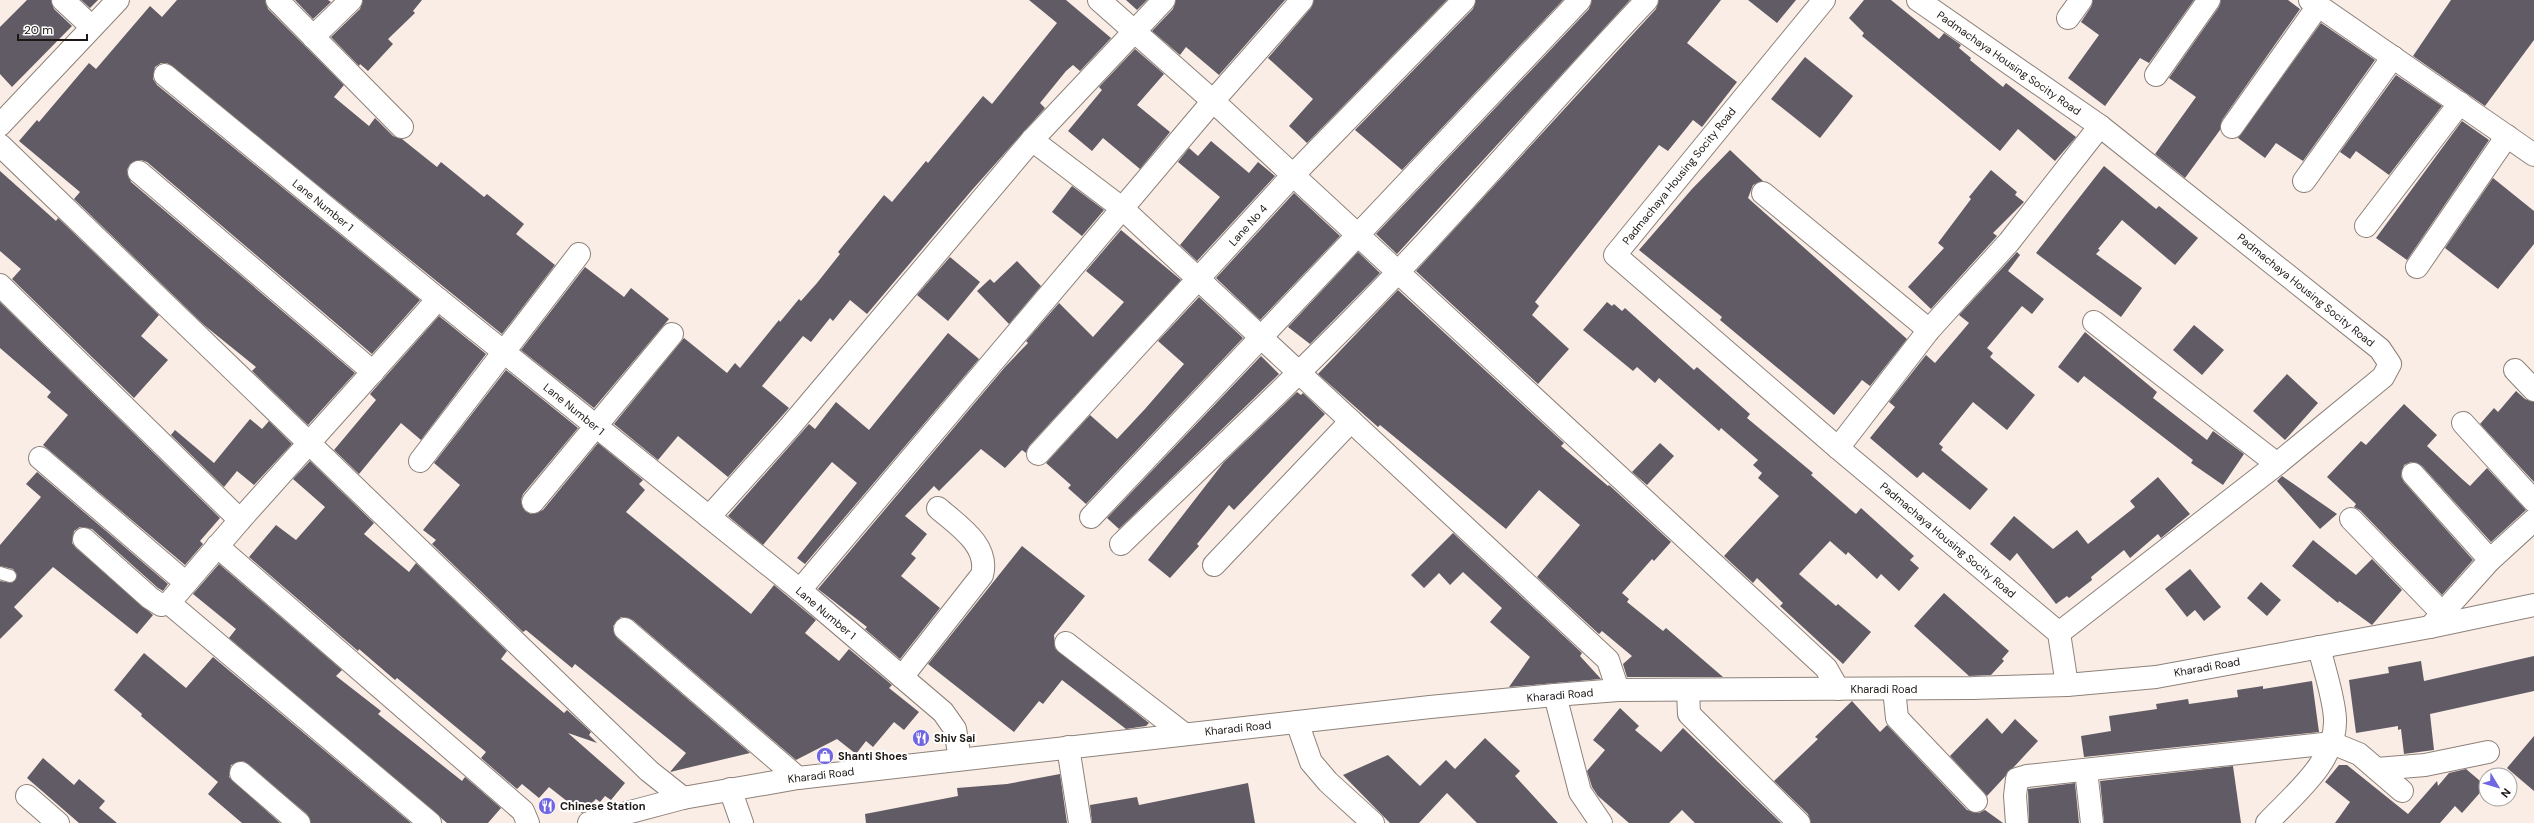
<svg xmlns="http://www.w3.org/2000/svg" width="2534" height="823" viewBox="0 0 2534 823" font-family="'DM Sans',sans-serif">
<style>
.building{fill:#615b66}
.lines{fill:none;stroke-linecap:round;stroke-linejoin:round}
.lane-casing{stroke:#8d817a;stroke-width:14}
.street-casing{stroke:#8d817a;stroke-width:24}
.secondary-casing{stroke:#8d817a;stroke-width:24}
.lane{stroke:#fff;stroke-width:12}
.street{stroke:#fff;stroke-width:22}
.secondary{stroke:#fff;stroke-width:22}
.labels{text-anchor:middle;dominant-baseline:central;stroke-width:4;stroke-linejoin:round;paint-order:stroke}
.street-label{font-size:11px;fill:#1c1714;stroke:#fff}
.poi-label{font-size:11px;font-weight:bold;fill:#1c1714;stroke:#fff;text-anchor:start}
</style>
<rect width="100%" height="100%" fill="#faede5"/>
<g class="building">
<polygon points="27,0 51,0 54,9 72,26 12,87 0,74 0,27"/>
<polygon points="81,0 98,0 90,8"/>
<polygon points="177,0 265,0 268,9 344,85 334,97 369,126 375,118 393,136 402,139 437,167 441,162 484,197 487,194 524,224 516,234 555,265 502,334 167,63 161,63 155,67 153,79 157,85 420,300 372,354 147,162 141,160 130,164 127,170 131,182 355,373 308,425 252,371 256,367 204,325 74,199 80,192 19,141 37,120 39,122 89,63 96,69 150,6 162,17"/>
<polygon points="295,0 328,0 331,2 313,19"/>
<polygon points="363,0 422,0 413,11 415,13 388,39 393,44 368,71 360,64 359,66 331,37 360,9"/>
<polygon points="1029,0 1066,0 1111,38 1080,71 1073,65 1066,71 1040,103 1045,108 972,190 867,314 850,300 833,321 830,318 811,342 803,336 762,386 789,408 728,477 678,436 658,460 614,424 684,338 727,373 735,363 740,368 779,320 780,322 799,299 801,301 817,283 840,254 838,252 884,195 892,202 926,161 928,163 983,96 992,104 1057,23"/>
<polygon points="1126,0 1147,0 1137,10"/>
<polygon points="1176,0 1285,0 1219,75 1186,47 1180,55 1152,31 1173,9"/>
<polygon points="1314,0 1447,0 1307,143 1289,126 1313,99 1268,58 1311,8"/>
<polygon points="1476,0 1563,0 1402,170 1355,130 1473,9"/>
<polygon points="1592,0 1630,0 1397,254 1376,234 1589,9"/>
<polygon points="1659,0 1721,0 1687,43 1737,82 1702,127 1693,120 1668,151 1659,145 1535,302 1539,306 1532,315 1569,349 1538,384 1416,271 1656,9"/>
<polygon points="1748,0 1796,0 1777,23"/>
<polygon points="1864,0 1891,0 1939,39 1944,33 1961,45 1959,48 1971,58 1970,60 2003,87 2006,83 2076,137 2055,161 2018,129 2000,151 1862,36 1864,33 1849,18"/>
<polygon points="2093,0 2194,0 2149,63 2140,58 2105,106 2068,78 2099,35 2081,22 2091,7"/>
<polygon points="2221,0 2288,0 2300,9 2222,120 2220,130 2185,178 2155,154 2196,97 2169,78 2219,7"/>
<polygon points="2451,0 2534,0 2534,40 2485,106 2413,56"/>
<polygon points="2321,23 2375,60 2303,161 2276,143 2265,158 2238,138"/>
<polygon points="1135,49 1164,74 1137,105 1170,132 1140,169 1103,138 1092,151 1068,131 1102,90 1099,87"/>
<polygon points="1805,57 1853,96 1820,138 1771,99"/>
<polygon points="2396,75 2442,106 2389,175 2356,151 2350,159 2340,152"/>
<polygon points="2462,121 2489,140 2407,260 2376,238"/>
<polygon points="1211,141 1249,173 1258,162 1275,176 1197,261 1180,245 1220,197 1178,162 1189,148 1198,156"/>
<polygon points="1730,150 1763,181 1753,185 1748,198 1907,339 1870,386 1862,380 1834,415 1720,320 1722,317 1639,250 1692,189"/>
<polygon points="2104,166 2156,209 2159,206 2198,238 2175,265 2122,220 2098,249 2100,250 2096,254 2142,288 2121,317 2036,253"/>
<polygon points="1991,170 2017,192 2015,195 2024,202 1993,233 1997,236 1931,309 1908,287 1944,248 1938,243 1971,199 1969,197"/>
<polygon points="0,171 56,221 58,218 159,315 141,336 168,360 134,398 12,279 21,269 0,251"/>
<polygon points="2493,178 2534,211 2534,244 2498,289 2445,248"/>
<polygon points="1072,186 1104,210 1082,236 1052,212"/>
<polygon points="1294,193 1340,236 1260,320 1216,278"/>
<polygon points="1121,230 1181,280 1029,446 1026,453 1022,450 1005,468 981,449 939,491 934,486 905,516 927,534 911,554 916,558 901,576 940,608 900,659 865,629 867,627 818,589 1005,367 1028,343 1026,341 1059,303 1093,337 1124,302 1086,271"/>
<polygon points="1358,252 1380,273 1310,344 1288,327"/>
<polygon points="2017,252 2020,255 2008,271 2044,299 2032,314 2022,306 1987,348 1993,353 1990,357 2035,395 2007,430 1973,402 1939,444 1943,447 1941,450 1988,489 1970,510 1923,472 1917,478 1870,438 1895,407 1889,402 1926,355 1935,363 1969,323 1959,315"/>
<polygon points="950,257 980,282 948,321 917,295"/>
<polygon points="1017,261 1041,286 1009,324 977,291 990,279 994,283"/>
<polygon points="585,267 624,297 631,288 669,319 594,408 521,350"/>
<polygon points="1398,290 1564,443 1561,446 1608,486 1609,485 1671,542 1654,561 1652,559 1622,593 1629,599 1627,602 1663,631 1666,628 1723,677 1627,677 1623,664 1632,656 1602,631 1599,634 1537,577 1580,525 1539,490 1506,529 1380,425 1378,427 1318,374"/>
<polygon points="1199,297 1243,338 1086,504 1068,488 1071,485 1046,463 1090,415 1117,439 1145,409 1184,364 1158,341"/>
<polygon points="0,302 220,518 200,541 203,544 185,565 43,445 68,415 47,397 51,392 0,348"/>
<polygon points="1607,302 1612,306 1614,304 1622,311 1625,308 1694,370 1697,367 1750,414 1747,418 1813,473 1811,475 1851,510 1856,514 1861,508 1914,556 1910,560 1919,568 1899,591 1881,574 1877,579 1848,552 1846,555 1830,541 1799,574 1836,606 1838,604 1871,632 1843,664 1780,606 1783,603 1757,578 1753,583 1724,556 1779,496 1758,478 1762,473 1753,465 1758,460 1721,428 1719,431 1659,378 1655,383 1637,367 1633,371 1583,330"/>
<polygon points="439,316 486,354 421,440 401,423 359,474 334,450 376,400 370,394"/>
<polygon points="2194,325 2224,350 2202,375 2173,350"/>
<polygon points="2085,332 2157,392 2153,398 2207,440 2213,431 2244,454 2223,485 2191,463 2193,460 2084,376 2078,383 2058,367"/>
<polygon points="948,333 979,359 805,564 797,558 857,483 832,462 763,545 728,516 809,424 815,429 836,402 869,430"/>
<polygon points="1261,356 1279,374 1119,529 1107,518"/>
<polygon points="506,370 578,428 523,494 521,500 525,511 531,514 543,510 598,443 643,480 639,484 645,490 626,512 751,614 774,585 816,620 805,633 839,661 849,649 892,685 889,688 919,712 904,730 894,722 873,747 866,741 856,754 837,739 796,760 633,620 621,617 613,626 617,638 750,753 670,772 686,753 575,664 572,668 526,630 523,632 432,544 436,540 423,530 460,485 434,463"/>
<polygon points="2287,374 2318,403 2285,440 2253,411"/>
<polygon points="2516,391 2525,399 2534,402 2534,482 2480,424 2494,408 2498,412"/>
<polygon points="1297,392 1301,395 1303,393 1325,414 1234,510 1229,505 1197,544 1199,546 1170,578 1148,560 1224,462"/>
<polygon points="2404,404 2437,435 2427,446 2462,479 2470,486 2487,468 2526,510 2491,542 2422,466 2411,462 2404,465 2401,476 2404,482 2473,560 2442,595 2360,510 2354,507 2356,504 2327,477 2361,441 2366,445"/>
<polygon points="250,419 262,429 269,421 292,444 254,485 237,471 224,487 171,435 175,430 214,463"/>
<polygon points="1660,443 1674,456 1647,485 1632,472"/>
<polygon points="310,461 374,523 364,534 409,572 416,563 507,651 501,659 564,713 567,710 591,732 589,735 597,743 568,733 625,783 611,800 605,796 600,802 596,799 582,813 549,787 539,798 522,784 517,789 481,758 486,752 397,678 395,680 359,649 358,651 249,557 276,525 296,540 325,507 293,479"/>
<polygon points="37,472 168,584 163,591 158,588 92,529 80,527 74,531 72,543 76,548 153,615 137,634 53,567 14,607 23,616 0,639 0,581 12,583 17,575 13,569 0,566 0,545 41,497 26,484"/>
<polygon points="2282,476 2337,514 2320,529 2277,481"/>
<polygon points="2158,477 2190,514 2161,538 2158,534 2130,558 2124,550 2091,577 2092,580 2069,598 2067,596 2056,604 2017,553 2010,561 1990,544 2014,516 2053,549 2077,530 2088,544 2135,507 2130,501"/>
<polygon points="1453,533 1582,653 1580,656 1601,679 1509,687 1530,657 1490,622 1502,608 1463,572 1450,585 1439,573 1424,588 1411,575"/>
<polygon points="2313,540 2356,575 2372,559 2402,590 2372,625 2339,601 2338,603 2292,566"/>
<polygon points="1022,546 1085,596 1054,635 1055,648 1149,723 1146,726 1126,729 1062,680 1043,704 1039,701 1014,732 928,664"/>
<polygon points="219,564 342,670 336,676 381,711 378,714 462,781 465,777 501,808 488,823 447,823 229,638 236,629 193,594"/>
<polygon points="2190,569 2221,607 2204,621 2195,610 2187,617 2165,589"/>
<polygon points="2261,582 2281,600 2267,616 2247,598"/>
<polygon points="1944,593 2009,651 2002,659 2004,661 1991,675 1969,676 1914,626"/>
<polygon points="144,653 186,688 213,657 411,823 311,823 307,814 243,761 231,765 229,777 280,823 242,823 208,794 218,782 141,716 142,714 114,690"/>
<polygon points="2534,656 2534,691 2430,714 2434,750 2404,754 2401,729 2398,730 2398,726 2356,733 2349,680 2389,673 2388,667 2421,661 2424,681"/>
<polygon points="2312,681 2319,732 2084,757 2081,736 2111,731 2109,716 2157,709 2156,704 2188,699 2189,704 2238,697 2237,690 2263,686 2263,689"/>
<polygon points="1852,701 1880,732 1887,725 1967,810 1979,813 1985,810 2003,823 1811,823 1808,814 1774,781 1818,739 1815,737"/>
<polygon points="1620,708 1639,726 1635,730 1661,752 1683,728 1781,823 1695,823 1682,810 1669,823 1629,823 1598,796 1592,787 1587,771 1605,750 1593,740"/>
<polygon points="1987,718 2002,734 2015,719 2038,741 1987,796 1950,756"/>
<polygon points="2534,736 2534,791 2507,768"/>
<polygon points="1485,738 1520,771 1515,776 1558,823 1477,823 1447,793 1419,823 1390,823 1343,775 1388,755 1420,786 1446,760 1455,769"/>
<polygon points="43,758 74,785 79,779 105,801 99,808 117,823 79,823 27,778"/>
<polygon points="2339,765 2347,765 2408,814 2437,781 2438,786 2449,773 2466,769 2486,786 2462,813 2455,806 2440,823 2335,823 2350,802 2325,782"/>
<polygon points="2233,766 2241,823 2104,823 2100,781"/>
<polygon points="1060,774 1067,823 866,823 865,814 958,796 957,788 1007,784"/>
<polygon points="1248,783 1255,823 1092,823 1090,805 1137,797 1139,805"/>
<polygon points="2075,783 2079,823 2029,823 2028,789"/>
</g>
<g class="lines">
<defs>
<polyline id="lane" points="0,573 10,576"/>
<g id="street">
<polyline points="63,0 92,27"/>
<polyline points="277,0 402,127"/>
<polyline points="1099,0 1213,101 1826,668 1838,689"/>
<polyline points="1824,0 1615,255 1838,448 2059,633 2067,685"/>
<polyline points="1918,0 2100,126 2380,349 2390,364 2383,377 2277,464 2059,633"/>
<polyline points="2310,0 2534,155"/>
<polyline points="2068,18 2081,0"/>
<polyline points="313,37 351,0"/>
<polyline points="165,75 438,299 800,590 943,712 955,729 960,759"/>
<polyline points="2156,75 2209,0"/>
<polyline points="0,125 118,0"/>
<polyline points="2232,127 2318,6"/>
<polyline points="1032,140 1123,209 1608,660 1618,690"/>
<polyline points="0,145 649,771 683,798"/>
<polyline points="139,172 373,372"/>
<polyline points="2304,181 2393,57"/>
<polyline points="1763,193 1929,330"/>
<polyline points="2366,226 2460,103"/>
<polyline points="2417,267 2507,136"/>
<polyline points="0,285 240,520"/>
<polyline points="2094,322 2277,464"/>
<polyline points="2515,370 2534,390"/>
<polyline points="2463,423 2534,501"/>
<polyline points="1838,448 1929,330 2009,242 2100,126"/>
<polyline points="1038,454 1293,175 1464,0"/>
<polyline points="40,458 186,583"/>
<polyline points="420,461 579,254"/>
<polyline points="2413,474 2490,560"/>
<polyline points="533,502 672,334"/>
<polyline points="709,517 788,429 1032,140 1164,0"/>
<polyline points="1091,517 1580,0"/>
<polyline points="2351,519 2443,614"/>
<polyline points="84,539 150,598 161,605 169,603 240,520 438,299"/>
<path d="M1121 544C1214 454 1309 366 1398 272 1483 183 1562 89 1647 0"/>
<polyline points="217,546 523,811 528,823"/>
<polyline points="1214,565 1351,421"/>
<polyline points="800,590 1213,101 1302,0"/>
<polyline points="169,603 430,823"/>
<polyline points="2430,627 2490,560 2534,520"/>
<polyline points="625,629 798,778"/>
<polyline points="1066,643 1184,734"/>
<path d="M902 677 982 575C990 545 957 525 938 508"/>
<polyline points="1894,689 1897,718 1976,801"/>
<polyline points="1688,690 1689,714 1799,823"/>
<polyline points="1555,695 1580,792 1601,823"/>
<polyline points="1297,722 1311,762 1328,782 1373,823"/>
<polyline points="1068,747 1080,823"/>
<polyline points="2377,769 2425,765 2488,752"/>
<polyline points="2086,770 2092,823"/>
<polyline points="241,773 299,823"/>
<polyline points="730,789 742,823"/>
<polyline points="27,796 58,823"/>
<polyline points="2017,823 2015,796 2017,779 2027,776 2332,743 2359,754 2402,791"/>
<path d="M2267 823C2293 795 2337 761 2335 719 2334 697 2324 669 2319 647"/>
</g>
<polyline id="secondary" points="589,823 683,798 798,778 1430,707 1555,695 1618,690 1973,688 2067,685 2156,677 2430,627 2534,605"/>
</defs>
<use href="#lane" class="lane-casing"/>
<use href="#street" class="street-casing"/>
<use href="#secondary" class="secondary-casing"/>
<use href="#lane" class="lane"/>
<use href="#street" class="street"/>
<use href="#secondary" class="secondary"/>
</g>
<defs>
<symbol id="restaurant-disc" viewBox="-11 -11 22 22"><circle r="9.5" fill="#7166e1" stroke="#fff"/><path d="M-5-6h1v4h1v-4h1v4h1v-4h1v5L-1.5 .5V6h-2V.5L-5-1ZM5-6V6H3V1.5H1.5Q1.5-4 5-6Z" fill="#fff"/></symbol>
<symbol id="shop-disc" viewBox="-11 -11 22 22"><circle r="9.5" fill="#7166e1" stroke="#fff"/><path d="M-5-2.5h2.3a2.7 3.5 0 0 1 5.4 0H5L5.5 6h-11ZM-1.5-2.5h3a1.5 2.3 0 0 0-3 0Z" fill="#fff"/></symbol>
</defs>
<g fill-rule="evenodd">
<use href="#restaurant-disc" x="911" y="728" width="20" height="20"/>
<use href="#shop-disc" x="815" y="746" width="20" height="20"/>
<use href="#restaurant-disc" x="537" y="796" width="20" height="20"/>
</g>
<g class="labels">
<g class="street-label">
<text transform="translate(2009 63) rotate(35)">Padmachaya Housing Socity Road</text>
<text transform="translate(1679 176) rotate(-51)">Padmachaya Housing Socity Road</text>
<text transform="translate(323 205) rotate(39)">Lane Number 1</text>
<text transform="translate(1248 225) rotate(-48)">Lane No 4</text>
<text transform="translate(2306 290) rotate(39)">Padmachaya Housing Socity Road</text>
<text transform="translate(574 409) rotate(39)">Lane Number 1</text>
<text transform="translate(1948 540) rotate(40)">Padmachaya Housing Socity Road</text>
<text transform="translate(826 613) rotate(40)">Lane Number 1</text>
<text transform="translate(2207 667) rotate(-10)">Kharadi Road</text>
<text x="1884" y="689">Kharadi Road</text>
<text transform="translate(1560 695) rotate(-5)">Kharadi Road</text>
<text transform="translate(1238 728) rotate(-6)">Kharadi Road</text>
<text transform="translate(821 775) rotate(-7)">Kharadi Road</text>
</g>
<g class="poi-label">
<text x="934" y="738">Shiv Sai</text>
<text x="838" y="756">Shanti Shoes</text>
<text x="560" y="806">Chinese Station</text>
</g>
</g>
<g transform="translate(2498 787) rotate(128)"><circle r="19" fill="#ffffff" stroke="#a4a2a1"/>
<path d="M0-3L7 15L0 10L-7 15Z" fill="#7166e1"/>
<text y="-6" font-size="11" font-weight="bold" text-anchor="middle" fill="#1c1714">N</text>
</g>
<path d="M18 34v6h69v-6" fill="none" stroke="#1c1714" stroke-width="2"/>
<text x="24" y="34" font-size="12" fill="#1c1714" stroke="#ffffff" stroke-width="3" paint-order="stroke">20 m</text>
</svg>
